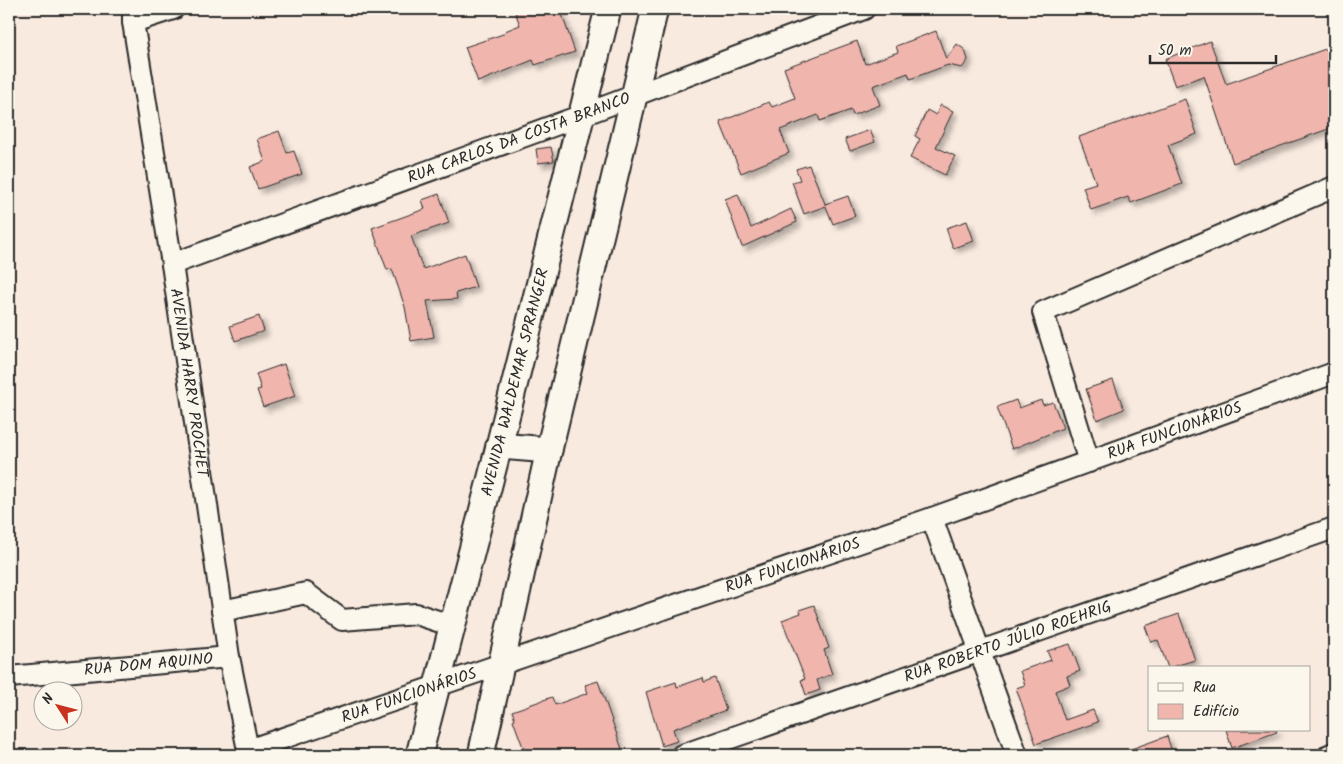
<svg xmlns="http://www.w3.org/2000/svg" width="1343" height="764" viewBox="0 0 1343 764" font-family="Kalam,sans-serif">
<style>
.building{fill:#f0b5ad;stroke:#2b2b2b;filter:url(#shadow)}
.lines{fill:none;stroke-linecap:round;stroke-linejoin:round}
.minor-casing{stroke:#2b2b2b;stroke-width:24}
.major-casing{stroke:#2b2b2b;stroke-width:29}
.minor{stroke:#fbf7ec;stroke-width:20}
.major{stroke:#fbf7ec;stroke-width:25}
.labels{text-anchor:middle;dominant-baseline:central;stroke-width:5;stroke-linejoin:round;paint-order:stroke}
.street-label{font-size:16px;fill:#2b2b2b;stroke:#fbf7ec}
</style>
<defs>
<filter id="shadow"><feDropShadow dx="4.5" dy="4.5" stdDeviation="2.5" flood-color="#0004"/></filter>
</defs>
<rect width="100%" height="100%" fill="#f9eadf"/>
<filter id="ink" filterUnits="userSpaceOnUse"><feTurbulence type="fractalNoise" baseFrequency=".02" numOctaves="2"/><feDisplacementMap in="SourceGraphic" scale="10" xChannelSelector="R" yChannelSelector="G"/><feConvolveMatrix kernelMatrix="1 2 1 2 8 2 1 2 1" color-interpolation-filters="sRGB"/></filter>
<g filter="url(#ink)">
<g class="building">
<polygon points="514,9 560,9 575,52 535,65 533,60 478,82 465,47 506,33 505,31 520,25"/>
<polygon points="936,31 946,59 957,44 965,50 968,60 962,68 948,65 910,79 908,73 873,86 880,105 853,115 851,110 820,121 818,115 780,130 789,153 741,173 720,122 769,102 772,107 795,98 784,68 857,41 865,64 898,52 896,46"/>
<polygon points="1210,41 1226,84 1334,46 1334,127 1233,163 1204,76 1175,86 1165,59"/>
<polygon points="1185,99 1197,134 1168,145 1182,184 1131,203 1128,197 1091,210 1083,187 1096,183 1079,137"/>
<polygon points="940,105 953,111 936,147 955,156 945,175 910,158 920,139 915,136 927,110 936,115"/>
<polygon points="870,130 875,142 850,151 845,139"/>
<polygon points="279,131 287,153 294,151 302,174 258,189 250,167 265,161 257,139"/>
<polygon points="551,147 554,161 538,163 536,149"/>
<polygon points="809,165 826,206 804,214 792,182 800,180 796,169"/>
<polygon points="439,194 449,223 411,236 423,269 465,254 476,287 456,293 457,299 427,301 434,337 411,341 405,307 392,269 387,270 372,228 425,209 422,200"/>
<polygon points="738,194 751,228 791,209 797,222 742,247 725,199"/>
<polygon points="848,196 855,216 833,224 825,204"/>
<polygon points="967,221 974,241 953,248 946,228"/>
<polygon points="259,316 264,331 235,341 230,326"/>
<polygon points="284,364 295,396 263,407 257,390 261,389 256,374"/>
<polygon points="1113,380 1124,409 1097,420 1086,389"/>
<polygon points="1016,400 1019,408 1041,400 1043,405 1053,402 1063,428 1012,449 997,407"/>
<polygon points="814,605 829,648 824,650 832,674 817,680 820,690 806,695 801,680 805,679 782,620 801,613 799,610"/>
<polygon points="1179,614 1195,660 1168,668 1158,640 1151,642 1145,626"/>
<polygon points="1070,644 1080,671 1067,676 1070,685 1055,691 1065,720 1093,710 1098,722 1036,744 1016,688 1025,685 1020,671 1051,660 1047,651"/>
<polygon points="703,678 704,682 715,678 726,710 673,729 677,741 662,746 646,692 676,682 677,687"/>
<polygon points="598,681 622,749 603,755 526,755 513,720 515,719 512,711 552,697 555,705 588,693 585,685"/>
<polygon points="1226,730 1276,730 1277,732 1232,748"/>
<polygon points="1167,736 1173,755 1120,755 1120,753"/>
</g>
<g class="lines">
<defs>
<g id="minor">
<path id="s1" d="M133 9V22L172 264 229 657 249 755"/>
<polyline points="133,22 173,9"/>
<path id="s2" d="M172 264 580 116 864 9"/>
<polyline points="1089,462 1043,312 1334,187"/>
<polyline points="932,518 1017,755"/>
<polyline points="222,611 306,593 342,620 416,614 453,626"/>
<path id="s3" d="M9 677 229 657"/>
<path id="s4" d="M248 750 932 518 1334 373"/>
<path id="s5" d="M682 755 1334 528"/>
<polyline points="1329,755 1334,753"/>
</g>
<g id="major">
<polyline points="499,446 549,450"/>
<path id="s6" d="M419 755 499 446 608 9"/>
<polyline points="481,755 549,450 655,9"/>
</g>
</defs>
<use href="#minor" class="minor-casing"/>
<use href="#major" class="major-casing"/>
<use href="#minor" class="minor"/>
<use href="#major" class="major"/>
</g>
</g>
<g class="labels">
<g class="street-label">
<text stroke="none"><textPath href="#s2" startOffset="369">RUA CARLOS DA COSTA BRANCO</textPath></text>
<text stroke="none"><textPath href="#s1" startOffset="378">AVENIDA HARRY PROCHET</textPath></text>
<text stroke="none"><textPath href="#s6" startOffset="385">AVENIDA WALDEMAR SPRANGER</textPath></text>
<text stroke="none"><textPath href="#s4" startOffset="980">RUA FUNCIONÁRIOS</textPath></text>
<text stroke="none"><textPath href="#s4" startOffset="575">RUA FUNCIONÁRIOS</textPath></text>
<text stroke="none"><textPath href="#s5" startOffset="345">RUA ROBERTO JÚLIO ROEHRIG</textPath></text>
<text stroke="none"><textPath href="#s3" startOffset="140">RUA DOM AQUINO</textPath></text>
<text stroke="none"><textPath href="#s4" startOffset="170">RUA FUNCIONÁRIOS</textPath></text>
</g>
</g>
<rect width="1343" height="764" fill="none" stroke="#fbf7ec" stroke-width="30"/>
<rect x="15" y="15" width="1313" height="734" fill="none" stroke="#2b2b2b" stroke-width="2" filter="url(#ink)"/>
<rect x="1148" y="666" width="162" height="65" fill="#fbf7ec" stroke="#a8a59f"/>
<rect x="1158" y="683" width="25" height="8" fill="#fbf7ec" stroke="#a8a59f"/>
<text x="1193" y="692" font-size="15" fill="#2b2b2b">Rua</text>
<rect x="1158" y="704" width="25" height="15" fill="#f0b5ad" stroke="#a8a59f"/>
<text x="1193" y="716" font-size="15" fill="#2b2b2b">Edifício</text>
<g transform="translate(58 706) rotate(306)"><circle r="24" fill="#fbf7ec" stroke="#a8a59f"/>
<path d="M0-4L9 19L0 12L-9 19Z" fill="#c8321e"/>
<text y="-8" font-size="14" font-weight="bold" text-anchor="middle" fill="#2b2b2b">N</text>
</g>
<path d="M1150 55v8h126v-8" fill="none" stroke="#2b2b2b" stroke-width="2.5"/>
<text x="1158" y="55" font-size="15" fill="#2b2b2b" stroke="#fbf7ec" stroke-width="4" paint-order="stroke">50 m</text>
</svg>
